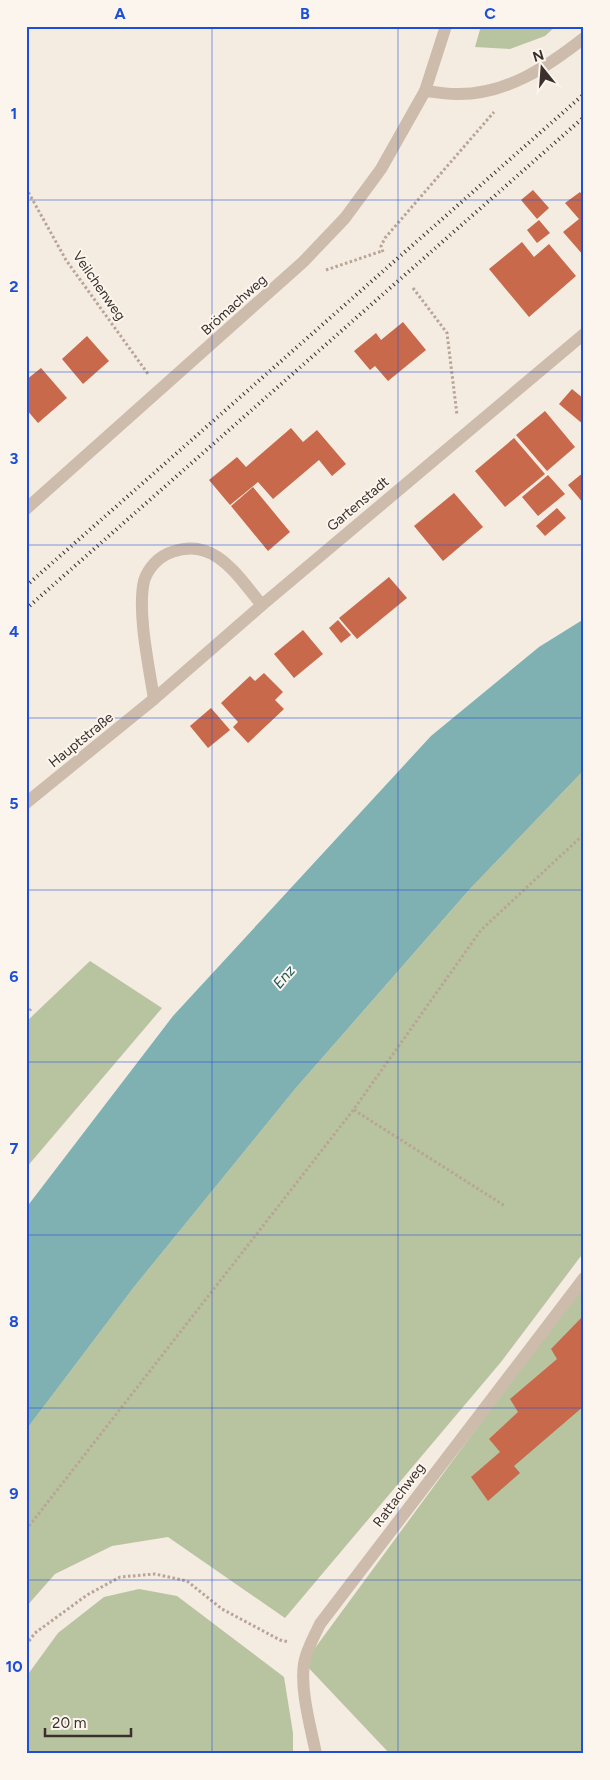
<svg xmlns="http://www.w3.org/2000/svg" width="610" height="1780" viewBox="0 0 610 1780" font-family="Figtree,sans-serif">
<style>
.green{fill:#b8c4a0}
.water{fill:#7fb0b2}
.building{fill:#c8694b}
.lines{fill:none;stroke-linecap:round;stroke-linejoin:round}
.path{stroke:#b9a596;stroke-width:3;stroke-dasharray:2.5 2.5;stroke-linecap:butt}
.minor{stroke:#cdbbac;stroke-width:12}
.rail{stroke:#3b302b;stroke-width:4;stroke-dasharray:1 4;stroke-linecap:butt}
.grid{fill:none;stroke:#1d4ed8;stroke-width:1;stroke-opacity:0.55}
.labels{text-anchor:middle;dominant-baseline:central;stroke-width:4;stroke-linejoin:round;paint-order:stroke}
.street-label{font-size:14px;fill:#3b302b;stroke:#fbf5ee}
.water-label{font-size:15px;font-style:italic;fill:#1f5a5e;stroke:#fbf5ee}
.neatline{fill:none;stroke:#1d4ed8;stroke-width:2}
.grid-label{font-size:16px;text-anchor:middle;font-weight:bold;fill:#1d4ed8}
</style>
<rect width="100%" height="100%" fill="#f4ebe1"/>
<g class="green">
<polygon points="481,26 556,26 545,36 510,49 475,47"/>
<polygon points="584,770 584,1252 501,1362 285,1618 168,1537 112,1546 55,1574 26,1607 26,1430 134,1287 295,1089 469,890"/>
<polygon points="90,961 162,1008 26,1168 26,1022"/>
<polygon points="584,1282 584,1754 390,1754 304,1663"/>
<polygon points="139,1589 177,1596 284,1677 293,1733 293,1754 26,1754 26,1677 58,1633 104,1597"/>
</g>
<polygon class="water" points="584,619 584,770 469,890 295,1089 134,1287 26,1430 26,1208 173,1016 431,736 539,647"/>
<g class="building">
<polygon points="533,190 549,208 537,219 521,200"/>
<polygon points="580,192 584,197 584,256 563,232 579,219 565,203"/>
<polygon points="539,220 550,233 537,243 527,230"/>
<polygon points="522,242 534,257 549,244 576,276 529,317 489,269"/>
<polygon points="403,322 426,350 388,381 375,366 370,370 354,351 376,333 381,340"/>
<polygon points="87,336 109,361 83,384 62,359"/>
<polygon points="41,368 67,398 38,423 26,409 26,380"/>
<polygon points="572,389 584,399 584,425 559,404"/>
<polygon points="545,411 575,447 547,471 516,435"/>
<polygon points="291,428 303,442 317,430 346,464 332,476 319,460 273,499 258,482 230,505 209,480 237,457 246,467"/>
<polygon points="514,438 545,474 505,507 475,471"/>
<polygon points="584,472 584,504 568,485"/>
<polygon points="548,475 565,494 538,516 522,497"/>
<polygon points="253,487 290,532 268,551 231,506"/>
<polygon points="454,493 483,527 443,561 414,526"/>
<polygon points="557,508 566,518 545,536 536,526"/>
<polygon points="389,577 407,598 357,639 339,618"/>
<polygon points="338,620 351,635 341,643 329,628"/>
<polygon points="303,630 323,654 294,678 274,654"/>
<polygon points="264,673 283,692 275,700 284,709 248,743 233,727 238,722 221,703 250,676 255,681"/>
<polygon points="211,708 230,730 208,748 190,726"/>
<polygon points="584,1315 584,1406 514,1466 520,1473 488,1501 471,1477 500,1452 489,1439 518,1412 510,1399 557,1359 551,1349"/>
</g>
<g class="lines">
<g class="path">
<polyline points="26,188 66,260 148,374"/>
<polyline points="383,252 381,246 385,238 494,112"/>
<polyline points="326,270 382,251"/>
<polyline points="413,288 447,333 457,415"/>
<polyline points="26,1014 31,1009"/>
<polyline points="354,1110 505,1206"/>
<polyline points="26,1530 354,1109 481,930 584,834"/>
<polyline points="26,1645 35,1633 87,1595 120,1577 155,1574 187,1581 222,1609 280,1640 289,1642"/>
</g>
<g class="minor">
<path d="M425 91C436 92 446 94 456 94 506 95 547 67 584 38"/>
<polyline points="26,509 303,262 345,218 381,169 425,91 446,26"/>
<path d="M154 699C149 667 137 612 144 581 148 568 159 556 172 552 215 536 238 577 262 605"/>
<polyline points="26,803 154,699 262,605 584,334"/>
<path d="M316 1754C311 1728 300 1691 304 1664 306 1650 314 1637 320 1624L584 1278"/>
</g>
<g class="rail">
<polyline points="26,586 584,94"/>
<polyline points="26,609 584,117"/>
</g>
</g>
<path class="grid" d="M212 26V1754M398 26V1754M26 200H584M26 372H584M26 545H584M26 718H584M26 890H584M26 1062H584M26 1235H584M26 1408H584M26 1580H584"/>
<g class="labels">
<g class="street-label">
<text transform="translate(99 286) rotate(55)">Veilchenweg</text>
<text transform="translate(234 305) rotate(-42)">Brömachweg</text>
<text transform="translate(358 504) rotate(-40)">Gartenstadt</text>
<text transform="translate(81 740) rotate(-39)">Hauptstraße</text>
<text transform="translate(399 1495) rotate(-53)">Rattachweg</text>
</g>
<g class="water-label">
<text transform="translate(284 977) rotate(-49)">Enz</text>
</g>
</g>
<rect width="610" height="1780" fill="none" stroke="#fbf5ee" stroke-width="55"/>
<g transform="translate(542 68) rotate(343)" stroke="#fbf5ee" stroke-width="4" paint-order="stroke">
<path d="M0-4L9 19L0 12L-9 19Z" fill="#3b302b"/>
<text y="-8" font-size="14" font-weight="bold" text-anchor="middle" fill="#3b302b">N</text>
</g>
<path d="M45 1728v8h86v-8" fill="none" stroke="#3b302b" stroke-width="2.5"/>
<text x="52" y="1728" font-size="15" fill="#3b302b" stroke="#fbf5ee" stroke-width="4" paint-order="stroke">20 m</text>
<rect x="28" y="28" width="554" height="1724" class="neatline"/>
<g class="grid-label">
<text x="120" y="19">A</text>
<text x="305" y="19">B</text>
<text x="490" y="19">C</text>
<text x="14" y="119">1</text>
<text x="14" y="292">2</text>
<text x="14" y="464">3</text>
<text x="14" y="637">4</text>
<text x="14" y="809">5</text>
<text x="14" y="982">6</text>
<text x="14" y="1154">7</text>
<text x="14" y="1327">8</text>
<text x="14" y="1499">9</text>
<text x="14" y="1672">10</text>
</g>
</svg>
